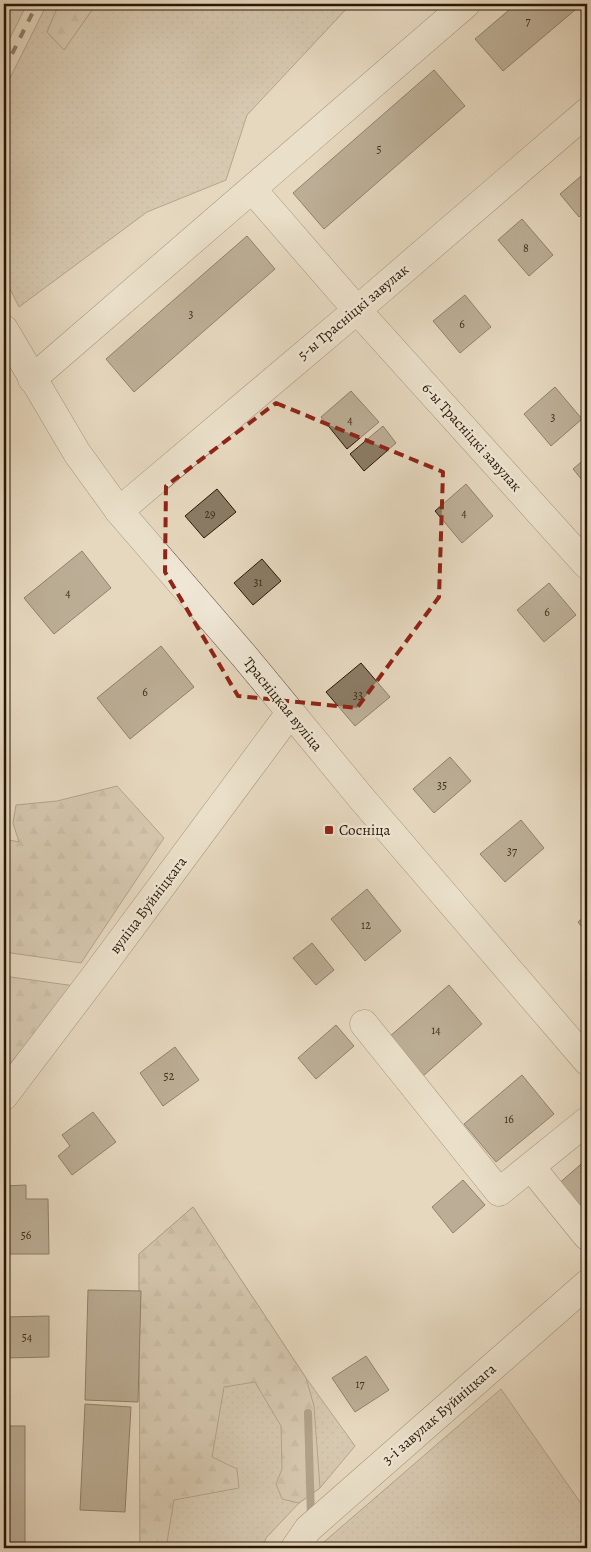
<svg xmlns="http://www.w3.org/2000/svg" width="591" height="1552" viewBox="0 0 591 1552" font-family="Alegreya,serif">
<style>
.green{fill:url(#green-dots);stroke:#776751}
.forest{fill:url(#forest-firs);stroke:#776751}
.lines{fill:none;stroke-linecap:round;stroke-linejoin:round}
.stream{stroke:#73634d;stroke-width:8}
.building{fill:#8b7b65;stroke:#281703}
.minor-casing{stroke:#584732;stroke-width:29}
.minor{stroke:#efe6d5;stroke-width:28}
.rail{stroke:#281703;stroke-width:4;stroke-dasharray:9 9;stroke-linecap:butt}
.marked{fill:none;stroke:#8f2418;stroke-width:4;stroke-dasharray:10 6;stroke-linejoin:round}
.poi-dot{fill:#8f2418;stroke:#efe6d5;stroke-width:2}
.labels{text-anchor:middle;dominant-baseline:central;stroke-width:5;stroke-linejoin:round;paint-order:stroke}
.number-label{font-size:12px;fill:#41301c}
.street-label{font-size:15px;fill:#281703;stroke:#efe6d5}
.poi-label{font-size:15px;fill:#281703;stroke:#efe6d5;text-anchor:start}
</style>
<defs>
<pattern id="green-dots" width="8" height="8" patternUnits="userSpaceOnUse" patternTransform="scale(1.25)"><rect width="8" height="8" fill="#c6b79f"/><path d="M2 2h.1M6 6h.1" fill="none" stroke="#aa9d87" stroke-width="1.8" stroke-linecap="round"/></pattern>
<pattern id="forest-firs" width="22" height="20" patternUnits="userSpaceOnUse" patternTransform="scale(1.25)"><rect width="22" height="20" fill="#c6b79f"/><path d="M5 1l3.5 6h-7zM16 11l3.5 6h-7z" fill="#aa9d87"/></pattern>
</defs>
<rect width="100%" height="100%" fill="#e6d8bf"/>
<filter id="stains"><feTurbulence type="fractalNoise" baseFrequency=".004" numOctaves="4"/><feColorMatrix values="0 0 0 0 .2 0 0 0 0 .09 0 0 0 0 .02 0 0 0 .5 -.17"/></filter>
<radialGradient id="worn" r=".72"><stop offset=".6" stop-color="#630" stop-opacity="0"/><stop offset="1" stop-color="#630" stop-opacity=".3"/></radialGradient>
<g class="green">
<polygon points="4,4 27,4 4,50"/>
<polygon points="47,4 59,4 47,32 64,50 96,4 351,4 247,115 226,180 147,212 19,307 4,277 4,90"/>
<polygon points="193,1207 306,1378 355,1446 320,1488 299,1503 266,1538 263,1548 140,1548 139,1254"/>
<polygon points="501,1389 587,1512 587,1548 317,1548"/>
</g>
<g class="forest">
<polygon points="59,4 96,4 64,50 47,32"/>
<polygon points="117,786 164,838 81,963 4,952 4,839 19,842 13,823 16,805 57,801"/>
<polygon points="4,976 75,986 4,1071"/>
<polygon points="193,1207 306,1378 314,1406 320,1488 299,1503 282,1499 276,1484 282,1469 281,1426 255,1382 224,1387 212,1457 237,1469 239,1488 174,1500 166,1548 140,1548 139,1254"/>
</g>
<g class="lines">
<polyline class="stream" points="308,1413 311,1518"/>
</g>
<g class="building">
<polygon points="516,4 582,4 503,71 475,39"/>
<polygon points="434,70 465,106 324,229 293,193"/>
<polygon points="587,171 587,210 579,217 560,194"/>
<polygon points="522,219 553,255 529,276 498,240"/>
<polygon points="247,236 275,269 134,392 106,359"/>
<polygon points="465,295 491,327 460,353 433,321"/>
<polygon points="555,387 582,419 551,446 524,414"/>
<polygon points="351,391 379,422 347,449 321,417"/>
<polygon points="383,426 396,443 364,471 350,454"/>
<polygon points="587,457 587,486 573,469"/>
<polygon points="466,484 493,516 462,543 435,511"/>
<polygon points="217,489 236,512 204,538 185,516"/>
<polygon points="82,551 111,588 54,634 24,598"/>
<polygon points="262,559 281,581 253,605 234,583"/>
<polygon points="549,583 576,615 544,642 517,610"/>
<polygon points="161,646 194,687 130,739 97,698"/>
<polygon points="361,663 390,697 355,726 326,692"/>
<polygon points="450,757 471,781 434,813 413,789"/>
<polygon points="521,820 544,848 505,882 480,854"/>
<polygon points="367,889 401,931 365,961 331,919"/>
<polygon points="587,914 587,934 578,922"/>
<polygon points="312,943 334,970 316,985 293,958"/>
<polygon points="449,985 482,1024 423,1076 389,1037"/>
<polygon points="336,1025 354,1046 316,1079 298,1058"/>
<polygon points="175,1047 199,1080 163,1106 140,1073"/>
<polygon points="522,1075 554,1114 496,1162 464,1124"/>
<polygon points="93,1112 116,1142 72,1175 58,1156 70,1146 62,1135"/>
<polygon points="587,1159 587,1220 557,1185"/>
<polygon points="463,1180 485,1205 453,1233 432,1207"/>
<polygon points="26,1185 26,1199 48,1199 49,1254 4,1254 4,1186"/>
<polygon points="88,1290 141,1291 138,1402 85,1400"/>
<polygon points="49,1316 49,1357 5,1358 4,1317"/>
<polygon points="366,1356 389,1390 355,1412 332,1378"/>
<polygon points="4,1386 5,1386 6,1415 4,1415"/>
<polygon points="85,1404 131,1407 125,1512 80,1510"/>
<rect x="4" y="1426" width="21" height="122"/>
</g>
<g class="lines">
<defs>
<g id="minor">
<polyline points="252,189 357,310 587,565"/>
<polyline points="4,329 77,453 119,511 245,657 363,800 587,1061"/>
<polyline points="32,379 466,4"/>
<polyline points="119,511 357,310 587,112"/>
<polyline points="364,1024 499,1192 587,1121"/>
<polyline points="4,1096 95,976 290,713"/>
<polyline points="531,1167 587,1236"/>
<polyline points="295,1548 308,1529 587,1284"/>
</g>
</defs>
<use href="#minor" class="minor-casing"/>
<use href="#minor" class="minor"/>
<polyline class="rail" points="4,70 37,4"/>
</g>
<path d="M0 0H591V1552H0ZM276 403 443 472 439 597 357 708 238 696 165 572 166 486Z" fill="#e6d8bf" fill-opacity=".55" fill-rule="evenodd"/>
<path class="marked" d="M276 403 443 472 439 597 357 708 238 696 165 572 166 486Z"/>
<rect class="poi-dot" x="324" y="825" width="10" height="10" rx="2.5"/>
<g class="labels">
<g class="number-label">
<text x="528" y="21">7</text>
<text x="379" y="149">5</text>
<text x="526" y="248">8</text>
<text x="191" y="314">3</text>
<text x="462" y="324">6</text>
<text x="553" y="417">3</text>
<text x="350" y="420">4</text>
<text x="464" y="513">4</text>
<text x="210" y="514">29</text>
<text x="258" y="582">31</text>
<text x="68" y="593">4</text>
<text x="547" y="612">6</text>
<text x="145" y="692">6</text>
<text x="358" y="695">33</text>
<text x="442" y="785">35</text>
<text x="512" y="851">37</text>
<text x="366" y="925">12</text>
<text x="436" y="1030">14</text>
<text x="169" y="1076">52</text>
<text x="509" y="1119">16</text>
<text x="26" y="1235">56</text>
<text x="27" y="1337">54</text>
<text x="360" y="1384">17</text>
</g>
<g class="street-label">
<text transform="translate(353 312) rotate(-40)">5-ы Трасніцкі завулак</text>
<text transform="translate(472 437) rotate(48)">6-ы Трасніцкі завулак</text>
<text transform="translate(283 704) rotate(51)">Трасніцкая вуліца</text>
<text transform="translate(148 905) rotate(-53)">вуліца Буйніцкага</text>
<text transform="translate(439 1414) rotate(-41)">3-і завулак Буйніцкага</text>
</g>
<g class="poi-label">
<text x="339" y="830">Сосніца</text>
</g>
</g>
<rect width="591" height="1552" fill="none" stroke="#e6d8bf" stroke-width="20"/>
<rect x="5" y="5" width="581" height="1542" fill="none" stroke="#281703" stroke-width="2.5"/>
<rect x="10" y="10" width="571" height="1532" fill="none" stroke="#281703"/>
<rect width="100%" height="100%" filter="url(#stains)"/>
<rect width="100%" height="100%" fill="url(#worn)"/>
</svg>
